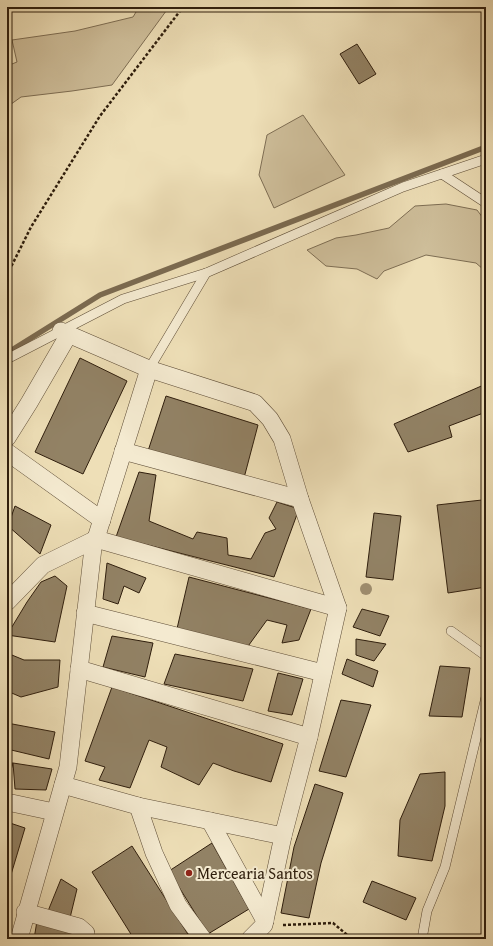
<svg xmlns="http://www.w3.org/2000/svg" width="493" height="946" viewBox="0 0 493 946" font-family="'Gentium Book Plus',serif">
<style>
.green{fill:#cebe9a;stroke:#7e6e54}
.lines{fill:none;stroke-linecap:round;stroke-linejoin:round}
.stream{stroke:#7b6a50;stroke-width:5.5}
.building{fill:#928265;stroke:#2f1e0d}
.service-casing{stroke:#5f4e38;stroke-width:10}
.minor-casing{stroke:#5f4e38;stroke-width:18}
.path{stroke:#2f1e0d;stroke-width:2.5;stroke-dasharray:3 2;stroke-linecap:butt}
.service{stroke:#f4ead0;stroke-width:9}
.minor{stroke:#f4ead0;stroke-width:17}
.tree{fill:#9f8f71}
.poi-dot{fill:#8f2418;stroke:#f4ead0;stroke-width:1.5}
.labels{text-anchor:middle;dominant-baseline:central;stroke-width:4;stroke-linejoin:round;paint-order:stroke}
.poi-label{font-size:16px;fill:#2f1e0d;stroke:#f4ead0;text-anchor:start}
</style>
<rect width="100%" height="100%" fill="#eedfb7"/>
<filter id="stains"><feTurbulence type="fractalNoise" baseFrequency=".005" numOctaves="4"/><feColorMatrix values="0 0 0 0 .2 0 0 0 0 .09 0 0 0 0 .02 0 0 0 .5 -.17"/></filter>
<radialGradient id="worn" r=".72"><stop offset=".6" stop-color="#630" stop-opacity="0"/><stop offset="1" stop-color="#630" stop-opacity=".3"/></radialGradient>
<g class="green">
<polygon points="139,7 169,7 112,85 72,91 21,97 7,107 7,66 17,62 12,40 75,31 133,17"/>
<polygon points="303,115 345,175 274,208 259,175 267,135"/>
<polygon points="446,204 477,210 486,222 486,268 484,270 476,263 426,255 384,271 377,279 357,269 326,266 307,250 336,238 356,235 389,228 415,206"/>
</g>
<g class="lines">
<polyline class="stream" points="7,353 100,295 486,147"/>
</g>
<g class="building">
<polygon points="357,44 376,74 359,84 340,54"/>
<polygon points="80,358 127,381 83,474 35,452"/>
<polygon points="486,384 486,412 449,426 452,437 408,452 394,424"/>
<polygon points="166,396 258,425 244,478 148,451"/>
<polygon points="139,472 156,475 149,521 193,539 197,532 227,538 228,555 251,559 265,533 276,529 269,518 277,502 299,509 274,577 116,537"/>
<polygon points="482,500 486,531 486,587 448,593 437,505"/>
<polygon points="15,506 51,525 40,554 8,526"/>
<polygon points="374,513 401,516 393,580 366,577"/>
<polygon points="107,563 146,578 139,593 124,586 118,604 103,599"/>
<polygon points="55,576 67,586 55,642 7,635 27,602 41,582"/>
<polygon points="189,577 311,609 299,640 282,643 287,625 267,620 246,649 176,633"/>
<polygon points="362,609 389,616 380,636 353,627"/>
<polygon points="112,636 153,643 145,677 103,667"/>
<polygon points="356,639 386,644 374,661 356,655"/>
<polygon points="7,653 24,660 60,660 58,687 21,697 7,691"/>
<polygon points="175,654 253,669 243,701 164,684"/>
<polygon points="347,659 378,671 373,687 342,674"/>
<polygon points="440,666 470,668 462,717 429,716"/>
<polygon points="278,673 303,679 292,715 268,711"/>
<polygon points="112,687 283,744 271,782 234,771 213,763 199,785 161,767 167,747 149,740 130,788 99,780 105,767 85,761"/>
<polygon points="341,700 371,705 346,777 319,771"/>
<polygon points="7,723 55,732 49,759 7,749"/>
<polygon points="7,763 13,763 7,785"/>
<polygon points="13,763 52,769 46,790 15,789"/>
<polygon points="445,772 445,806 432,861 398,856 400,820 420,774"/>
<polygon points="315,784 343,793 321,863 309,918 281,913 294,847"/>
<polygon points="7,822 25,828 7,888"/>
<polygon points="212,843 249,909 208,934 169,871"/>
<polygon points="132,846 191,939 134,939 92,872"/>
<polygon points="61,879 77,889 69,922 46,916"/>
<polygon points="372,881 416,898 406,920 363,902"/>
<polygon points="37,921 78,935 78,939 34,939"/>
</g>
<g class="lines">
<defs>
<g id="service">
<polyline points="442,174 486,203"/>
<polyline points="7,359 123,299 206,273"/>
<polyline points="149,369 206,273 403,187 486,159"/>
<polyline points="451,631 486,656"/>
<polyline points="422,939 427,911 445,867 486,697"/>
</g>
<g id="minor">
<polyline points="61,331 149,369 255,403 270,419 282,439 300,499 338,608 309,737 283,836 264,925 250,939"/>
<polyline points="7,438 29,403 69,334"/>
<polyline points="123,451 300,499"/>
<polyline points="7,452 102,520"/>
<polyline points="7,602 43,565 96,539 338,608"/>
<polyline points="85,613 323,673"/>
<polyline points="79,669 309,737"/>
<polyline points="63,785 138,806 283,836"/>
<polyline points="7,802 54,812"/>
<polyline points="138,806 154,853 178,905 203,939"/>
<polyline points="210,821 265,921"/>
<polyline points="25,912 79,927 86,933 86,939"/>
<polyline points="19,939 68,767 93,548 149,369"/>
</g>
</defs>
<use href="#service" class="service-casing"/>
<use href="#minor" class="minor-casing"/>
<g class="path">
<polyline points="7,275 31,227 100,116 183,7"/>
<polyline points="283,925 333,923 352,939"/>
</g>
<use href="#service" class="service"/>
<use href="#minor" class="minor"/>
</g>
<circle class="tree" cx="366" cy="589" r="6"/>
<circle class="poi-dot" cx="189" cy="873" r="4"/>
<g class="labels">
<g class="poi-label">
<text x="197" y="873">Mercearia Santos</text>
</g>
</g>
<rect width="493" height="946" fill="none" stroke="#eedfb7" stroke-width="24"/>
<rect x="8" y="8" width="477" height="930" fill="none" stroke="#2f1e0d" stroke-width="2"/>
<rect x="12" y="12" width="469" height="922" fill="none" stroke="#2f1e0d"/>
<rect width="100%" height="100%" filter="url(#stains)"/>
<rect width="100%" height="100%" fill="url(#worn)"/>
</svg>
